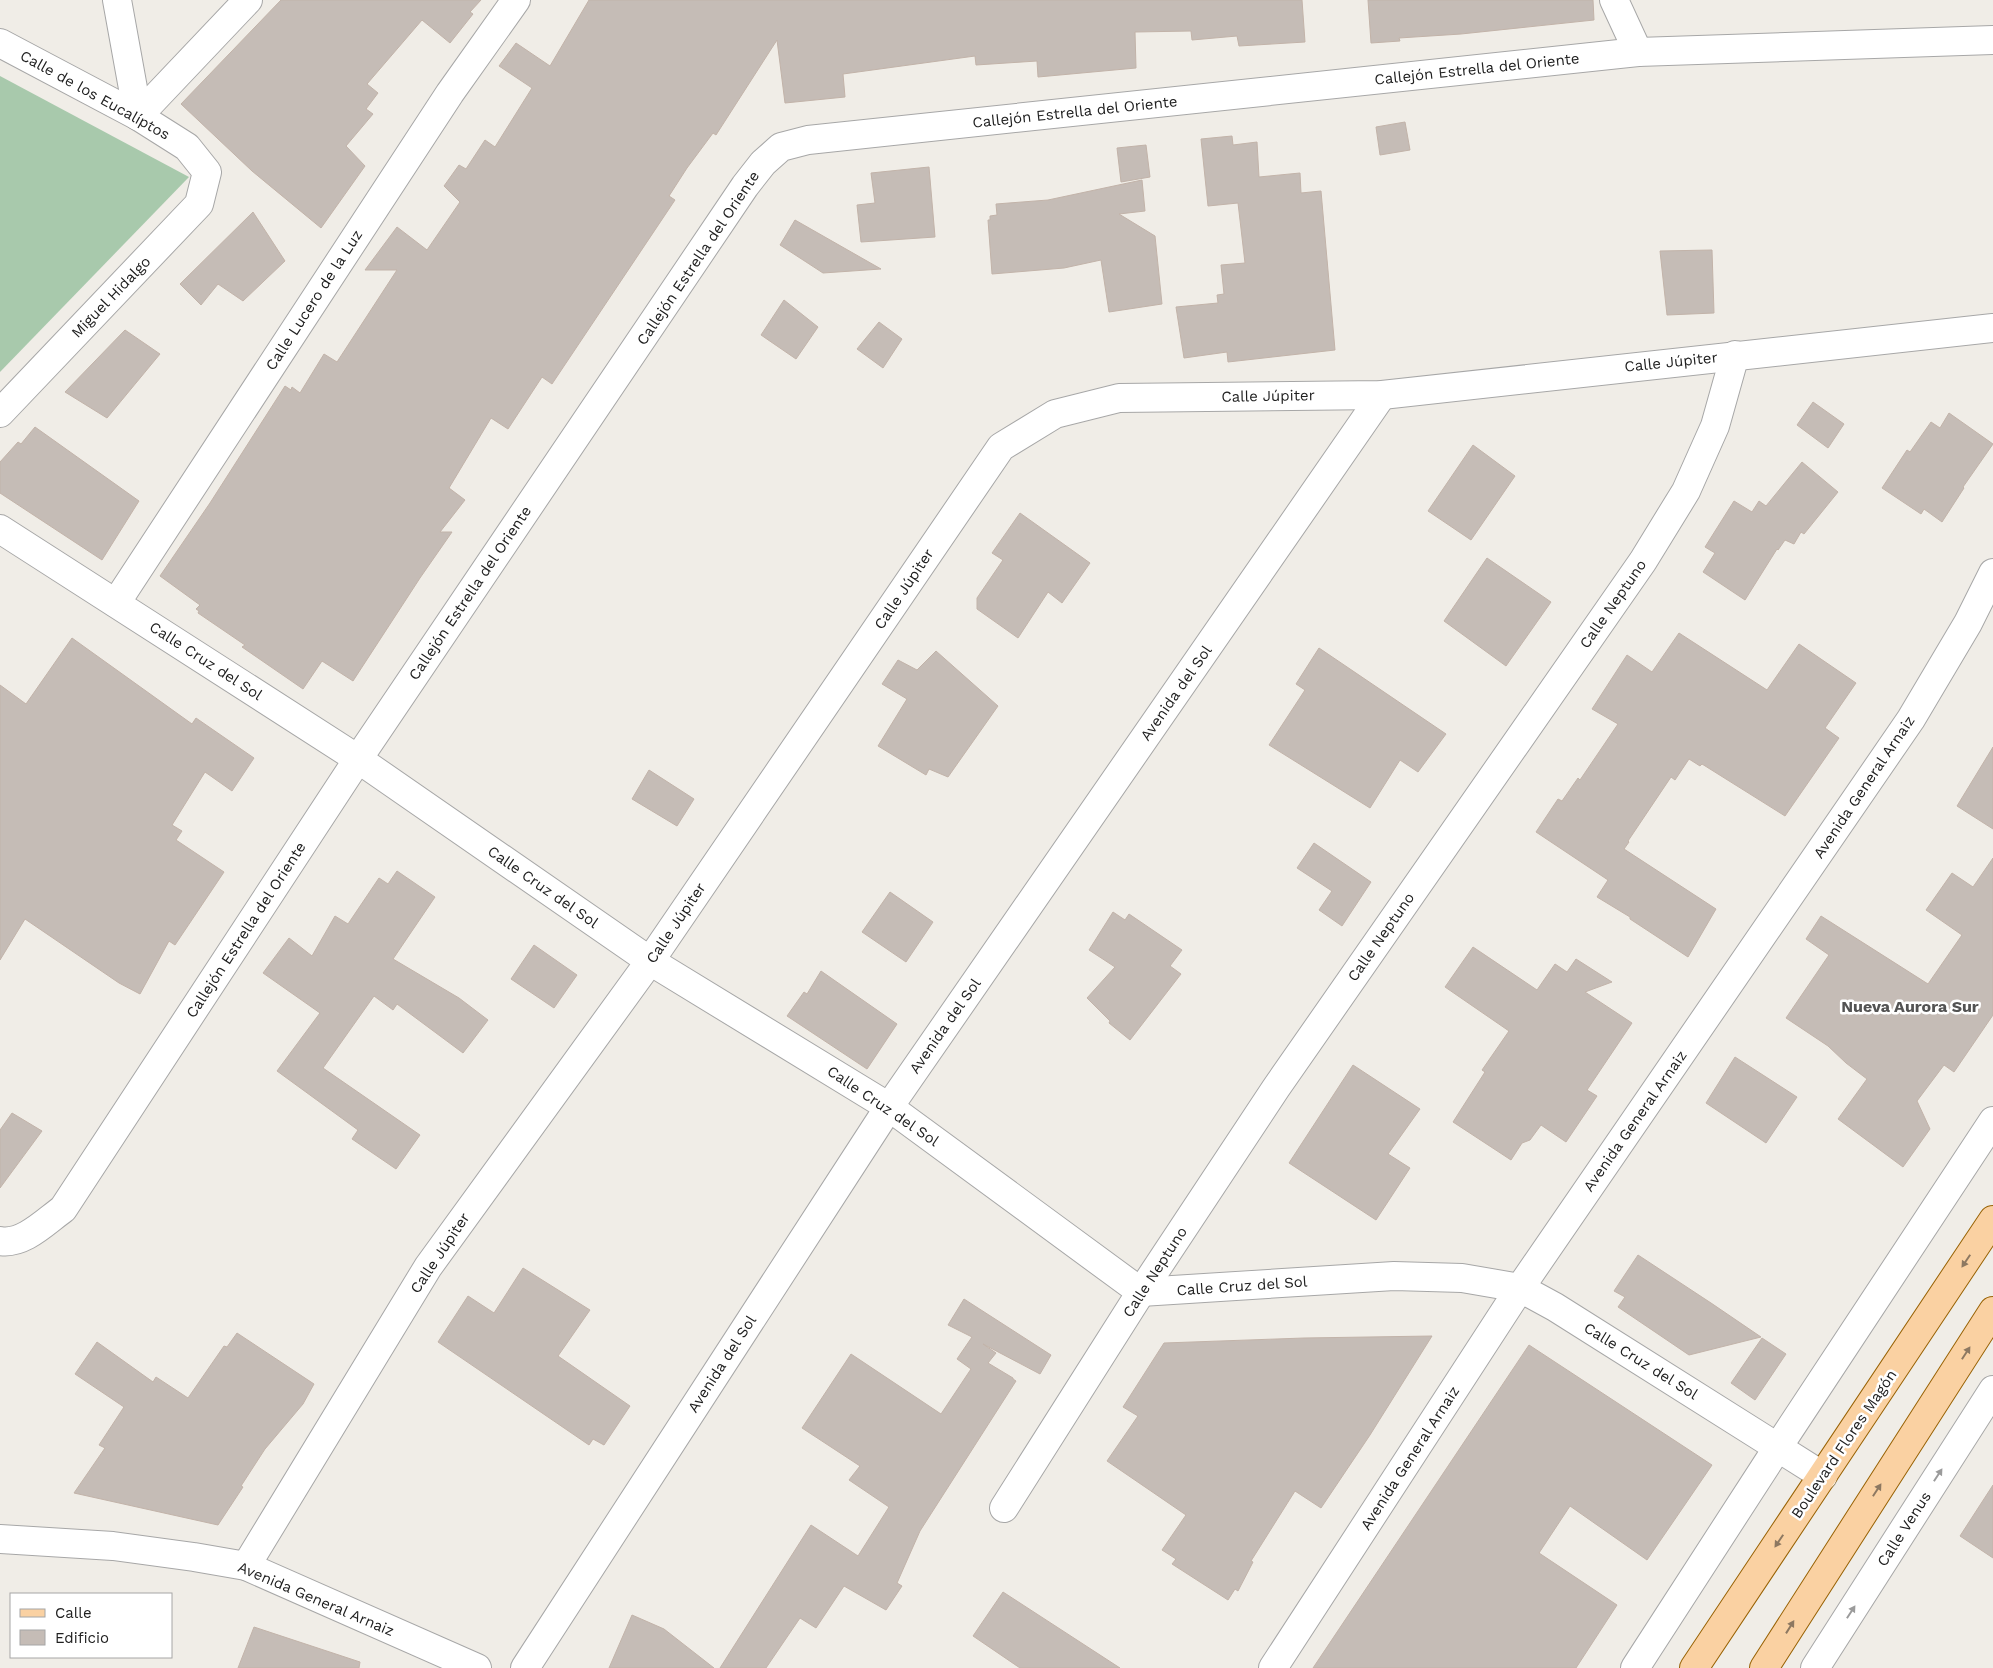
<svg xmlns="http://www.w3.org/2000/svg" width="1993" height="1668" viewBox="0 0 1993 1668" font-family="'Work Sans',sans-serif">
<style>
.cemetery{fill:#a8c9ac}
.building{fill:#c5bcb6;stroke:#c2b3a9}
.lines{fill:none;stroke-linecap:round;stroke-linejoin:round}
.street-casing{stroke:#a7a7a7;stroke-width:30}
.primary-casing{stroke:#986204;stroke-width:30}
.street{stroke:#fff;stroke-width:28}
.primary{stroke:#fad1a2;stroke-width:28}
.oneway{fill:#8d7861}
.oneway2{fill:#9b9b9b}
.labels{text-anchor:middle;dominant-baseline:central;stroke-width:5;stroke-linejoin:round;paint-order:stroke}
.street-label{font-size:15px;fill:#202020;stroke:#fff}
.neighbourhood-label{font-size:16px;font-weight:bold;fill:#535353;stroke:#fff}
</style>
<rect width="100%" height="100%" fill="#f0ede7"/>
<polygon class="cemetery" points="0,76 189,177 0,372"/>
<g class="building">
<polygon points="281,0 481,0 470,12 473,14 450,43 422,20 367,84 378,93 366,109 373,114 346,146 365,166 321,228 252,171 181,104"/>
<polygon points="589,0 1302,0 1305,42 1239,46 1237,36 1192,40 1191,31 1135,32 1136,68 1038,77 1037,61 976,65 975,56 843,74 845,97 785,103 777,40 716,135 713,133 687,168 669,196 675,200 552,384 542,377 508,429 491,418 449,488 465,500 440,532 452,532 420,578 353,681 322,661 303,689 242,647 245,645 198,613 199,611 196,609 200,605 160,576 210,503 285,386 291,390 292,387 300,393 324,354 337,362 397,270 365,270 397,227 427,250 460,202 444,186 459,165 466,169 485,140 495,147 532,88 499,66 516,43 550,66"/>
<polygon points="1368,0 1593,0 1594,20 1461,34 1399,38 1400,41 1371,43"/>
<polygon points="1405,122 1410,150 1380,155 1376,127"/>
<polygon points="1232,136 1233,145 1257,142 1259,177 1300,173 1301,193 1321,191 1335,350 1228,362 1227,352 1184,358 1176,307 1218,303 1217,295 1224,294 1221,265 1245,263 1238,203 1208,206 1201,139"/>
<polygon points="1146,145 1150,177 1121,182 1117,148"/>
<polygon points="929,167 935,237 861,242 857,205 875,203 871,173"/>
<polygon points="1142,180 1145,211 1119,214 1155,236 1162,304 1109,312 1101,260 1064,268 992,274 988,220 990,220 990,216 997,215 996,204 1048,200"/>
<polygon points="253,212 285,261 243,301 218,284 201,305 180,284"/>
<polygon points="795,220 881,269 823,273 780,245"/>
<polygon points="1712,250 1714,313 1667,315 1660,251"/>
<polygon points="784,300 818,327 796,359 761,335"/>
<polygon points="879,322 902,339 883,368 857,349"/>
<polygon points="125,330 160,354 107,418 65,392"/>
<polygon points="1813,402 1844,424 1828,448 1797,425"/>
<polygon points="1949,413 1993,444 1963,487 1964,488 1942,522 1924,509 1921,514 1882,488 1907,450 1910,452 1931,422 1940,428"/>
<polygon points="35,427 139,501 102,560 0,493 0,462 18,442 21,444"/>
<polygon points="1473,445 1515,476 1471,540 1428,511"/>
<polygon points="1802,462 1838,492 1804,534 1801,532 1794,544 1785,540 1778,550 1777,549 1745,600 1703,572 1715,553 1705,547 1734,501 1752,512 1759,501 1766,506"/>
<polygon points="1020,513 1090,563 1062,603 1048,592 1018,638 977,609 977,598 1003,560 992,553"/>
<polygon points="1487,558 1551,602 1506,666 1444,621"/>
<polygon points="1679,633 1767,690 1799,644 1856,683 1825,728 1839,738 1785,816 1702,764 1700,766 1689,759 1675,780 1671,777 1628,841 1629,842 1624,849 1716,909 1688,957 1630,919 1630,917 1597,897 1608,880 1536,832 1558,799 1562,801 1578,778 1580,780 1618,724 1592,709 1627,655 1652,672"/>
<polygon points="72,638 192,724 196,718 254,758 232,791 205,772 172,825 182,831 176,840 224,872 175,945 169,941 140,994 119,983 25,919 0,960 0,685 26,704"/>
<polygon points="1319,648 1446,734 1418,772 1400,760 1370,808 1269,745 1305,690 1296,684"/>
<polygon points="936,651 998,706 948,777 929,769 926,775 878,746 907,699 882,684 898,660 917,670"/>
<polygon points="1993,747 1993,829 1957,806"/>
<polygon points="649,770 694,799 677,826 632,799"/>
<polygon points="1314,843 1371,882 1342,926 1319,910 1332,891 1297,868"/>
<polygon points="1993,858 1993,1015 1954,1072 1944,1065 1917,1101 1930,1129 1903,1167 1838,1119 1867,1079 1846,1063 1828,1046 1786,1018 1829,955 1806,939 1821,916 1928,984 1962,935 1926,910 1952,873 1973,887"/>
<polygon points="397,871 435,897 393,959 459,998 488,1020 463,1053 397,1004 393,1010 374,996 323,1068 420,1135 396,1169 352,1139 358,1130 277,1071 320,1013 263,973 289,938 312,956 335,916 348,924 379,878 388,884"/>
<polygon points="890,892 933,922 906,962 862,932"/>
<polygon points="1113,912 1125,920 1129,914 1182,950 1170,966 1181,974 1130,1040 1109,1023 1110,1021 1087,998 1115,967 1089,950"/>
<polygon points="534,945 577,975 554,1008 511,979"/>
<polygon points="1473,947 1537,990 1555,964 1567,972 1576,959 1612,982 1585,992 1632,1023 1587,1090 1597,1096 1566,1142 1541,1125 1530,1140 1522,1143 1511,1160 1453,1122 1485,1072 1482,1070 1509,1031 1445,987"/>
<polygon points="821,971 897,1024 867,1069 787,1016 804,992 807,994"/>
<polygon points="1735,1057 1797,1097 1766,1143 1706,1103"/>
<polygon points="1353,1065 1420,1109 1388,1154 1410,1168 1376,1220 1289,1163"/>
<polygon points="12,1113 42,1131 0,1188 0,1130"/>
<polygon points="1638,1255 1711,1303 1761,1337 1689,1355 1658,1334 1618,1307 1625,1297 1614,1291"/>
<polygon points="523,1268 590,1310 558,1356 630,1406 604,1445 593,1439 589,1445 438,1342 468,1296 494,1313"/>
<polygon points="964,1299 1051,1355 1040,1374 983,1344 996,1353 988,1363 1013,1378 1013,1379 1016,1381 920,1531 897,1583 902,1586 886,1610 844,1586 816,1628 800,1618 766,1668 720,1668 811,1525 858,1556 889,1507 849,1480 860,1466 802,1428 851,1354 941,1414 971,1369 957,1359 972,1337 948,1325"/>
<polygon points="237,1333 314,1384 303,1404 265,1449 241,1486 243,1487 218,1525 74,1493 105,1448 99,1445 124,1407 75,1374 97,1342 153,1382 156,1377 188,1398 224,1346 227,1347"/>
<polygon points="1432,1336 1370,1435 1321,1508 1295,1491 1251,1561 1253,1562 1238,1591 1235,1589 1228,1600 1172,1564 1176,1559 1162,1550 1186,1515 1107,1461 1138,1416 1123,1407 1164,1343 1304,1338"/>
<polygon points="1762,1338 1786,1354 1755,1400 1731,1383"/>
<polygon points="1529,1345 1712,1465 1684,1506 1647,1560 1570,1506 1539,1553 1617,1605 1576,1668 1313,1668"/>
<polygon points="1993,1485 1993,1558 1960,1536"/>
<polygon points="1003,1592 1120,1668 1020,1668 973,1636"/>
<polygon points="632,1615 664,1629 714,1668 609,1668"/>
<polygon points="254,1627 360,1662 359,1668 238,1668"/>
</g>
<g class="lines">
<defs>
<g id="street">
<polyline points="117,0 138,116"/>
<polyline points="1614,0 1638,52"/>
<polyline points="0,43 138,116 187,147 207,172 199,204 0,413"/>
<polyline points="138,116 248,0"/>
<polyline points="0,529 358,759 650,961 889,1107 1141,1292 1394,1276 1462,1278 1520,1288 1555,1307 1823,1476"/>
<polyline points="116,603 450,93 516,0"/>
<path d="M0 1241C23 1245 45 1222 63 1209L358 759 745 186 763 163 781 147 808 140 1638 52 1993 40"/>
<polyline points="1004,1508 1141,1292 1276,1088 1643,561 1686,491 1715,426 1735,355"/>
<polyline points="0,1539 113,1546 194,1557 246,1566 477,1668"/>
<polyline points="246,1566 428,1267 650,961 1001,447 1055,414 1119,398 1382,395 1993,328"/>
<polyline points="525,1668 889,1107 1382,395"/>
<polyline points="1273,1668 1520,1288 1911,719 1968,623 1993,573"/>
<polyline points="1635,1668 1778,1447 1993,1121"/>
<polyline points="1815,1668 1993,1390"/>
</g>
<g id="primary">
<polyline points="1694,1668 1993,1220"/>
<polyline points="1764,1668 1993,1311"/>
</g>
</defs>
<use href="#street" class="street-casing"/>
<use href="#primary" class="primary-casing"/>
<use href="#street" class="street"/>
<use href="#primary" class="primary"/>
</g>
<defs><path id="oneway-solid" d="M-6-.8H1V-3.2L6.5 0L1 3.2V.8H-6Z" transform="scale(1.25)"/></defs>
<g class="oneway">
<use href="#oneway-solid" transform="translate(1966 1261) rotate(124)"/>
<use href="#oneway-solid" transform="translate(1966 1353) rotate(-57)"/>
<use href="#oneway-solid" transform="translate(1877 1490) rotate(-57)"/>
<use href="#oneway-solid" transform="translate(1779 1541) rotate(124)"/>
<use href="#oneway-solid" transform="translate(1790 1627) rotate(-58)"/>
</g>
<g class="oneway2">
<use href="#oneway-solid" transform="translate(1938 1475) rotate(-57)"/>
<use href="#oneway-solid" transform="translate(1851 1612) rotate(-57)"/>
</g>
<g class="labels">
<g class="street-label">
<text transform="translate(1477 69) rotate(-6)">Callejón Estrella del Oriente</text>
<text transform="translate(95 95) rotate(29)">Calle de los Eucalíptos</text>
<text transform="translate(1075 112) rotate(-6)">Callejón Estrella del Oriente</text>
<text transform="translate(698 258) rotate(-56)">Callejón Estrella del Oriente</text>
<text transform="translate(111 297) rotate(-46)">Miguel Hidalgo</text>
<text transform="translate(314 300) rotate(-57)">Calle Lucero de la Luz</text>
<text transform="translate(1671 362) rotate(-6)">Calle Júpiter</text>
<text transform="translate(1268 396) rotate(-1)">Calle Júpiter</text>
<text transform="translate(904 589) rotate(-56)">Calle Júpiter</text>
<text transform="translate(470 593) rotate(-56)">Callejón Estrella del Oriente</text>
<text transform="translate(1613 604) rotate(-55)">Calle Neptuno</text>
<text transform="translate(206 661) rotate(33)">Calle Cruz del Sol</text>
<text transform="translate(1176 693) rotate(-55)">Avenida del Sol</text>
<text transform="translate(1864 787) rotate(-56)">Avenida General Arnaiz</text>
<text transform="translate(543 887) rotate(35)">Calle Cruz del Sol</text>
<text transform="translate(676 923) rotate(-56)">Calle Júpiter</text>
<text transform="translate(246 930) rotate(-57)">Callejón Estrella del Oriente</text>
<text transform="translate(1381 937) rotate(-55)">Calle Neptuno</text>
<text transform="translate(945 1026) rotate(-55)">Avenida del Sol</text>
<text transform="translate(883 1106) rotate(34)">Calle Cruz del Sol</text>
<text transform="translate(1635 1121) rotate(-55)">Avenida General Arnaiz</text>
<text transform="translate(440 1253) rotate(-56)">Calle Júpiter</text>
<text transform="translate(1155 1272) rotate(-57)">Calle Neptuno</text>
<text transform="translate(1242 1286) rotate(-4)">Calle Cruz del Sol</text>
<text transform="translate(1641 1361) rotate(32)">Calle Cruz del Sol</text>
<text transform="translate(722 1364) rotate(-57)">Avenida del Sol</text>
<text transform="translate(1844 1444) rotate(-56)">Boulevard Flores Magón</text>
<text transform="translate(1410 1458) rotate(-57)">Avenida General Arnaiz</text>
<text transform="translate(1904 1529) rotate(-57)">Calle Venus</text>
<text transform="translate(316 1599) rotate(23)">Avenida General Arnaiz</text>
</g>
<g class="neighbourhood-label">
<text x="1910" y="1006">Nueva Aurora Sur</text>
</g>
</g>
<rect x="10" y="1593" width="162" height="65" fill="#ffffff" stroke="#a6a6a6"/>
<rect x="20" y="1609" width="25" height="8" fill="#fad1a2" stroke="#a6a6a6"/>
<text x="55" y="1618" font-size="15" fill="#202020">Calle</text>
<rect x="20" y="1630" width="25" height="15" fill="#c5bcb6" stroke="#a6a6a6"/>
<text x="55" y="1643" font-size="15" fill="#202020">Edificio</text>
</svg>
